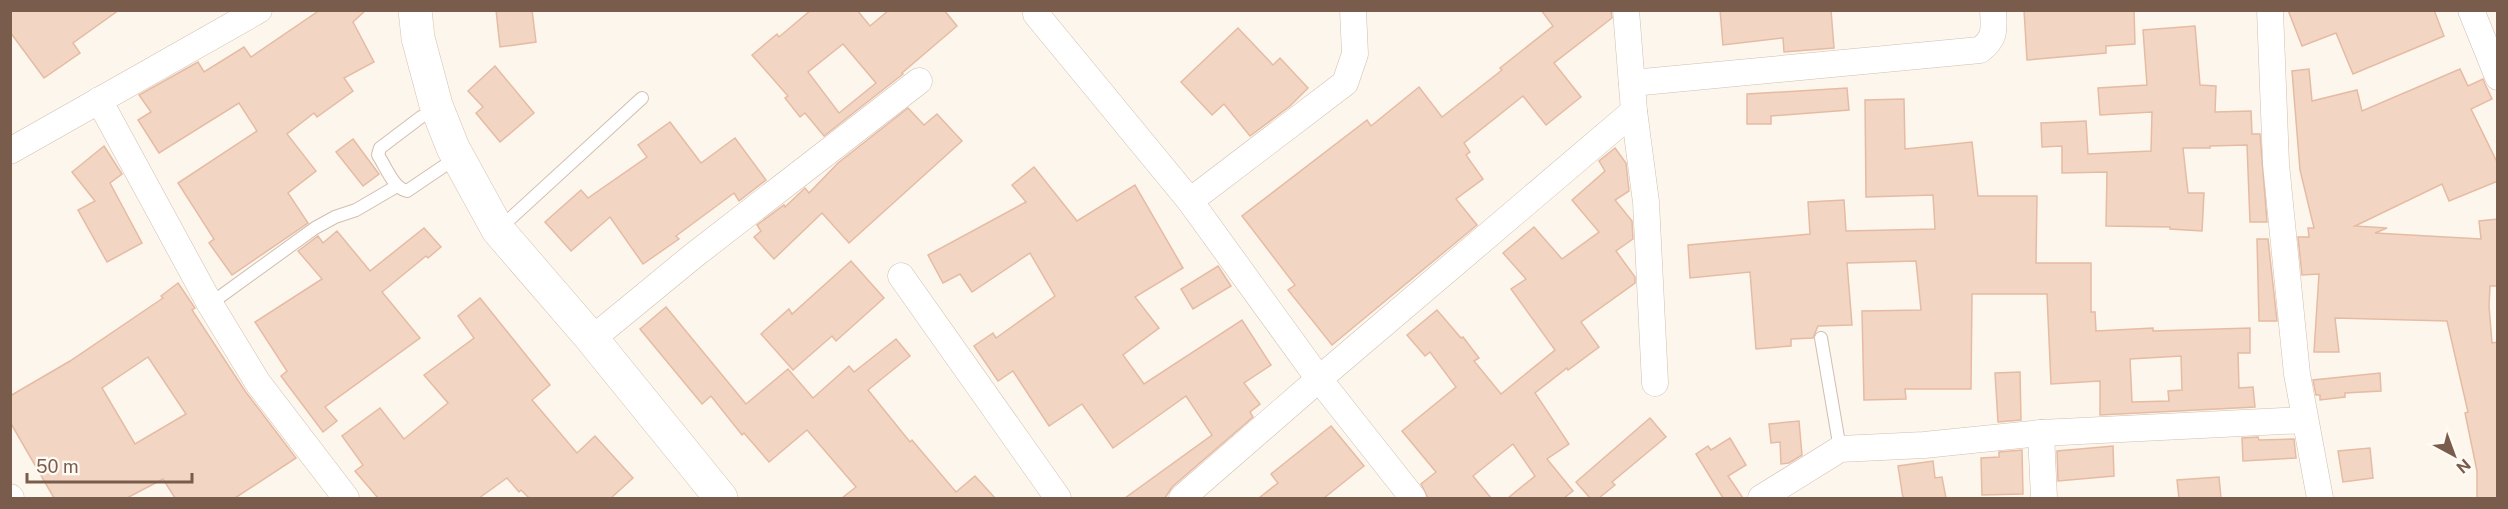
<svg xmlns="http://www.w3.org/2000/svg" width="2508" height="509" viewBox="0 0 2508 509" font-family="'Public Sans',sans-serif">
<style>
.building{fill:#f3d5c3;stroke:#e6bba3;stroke-width:1.5;fill-rule:evenodd}
.lines{fill:none;stroke-linecap:round;stroke-linejoin:round}
.lane-casing{stroke:#d1beb0;stroke-width:14}
.street-casing{stroke:#d1beb0;stroke-width:27}
.secondary-casing{stroke:#d6c0b0;stroke-width:34}
.lane{stroke:#fff;stroke-width:12}
.street{stroke:#fff;stroke-width:26}
.secondary{stroke:#fff;stroke-width:33}
</style>
<rect width="100%" height="100%" fill="#fdf6ec"/>
<g class="building">
<polygon points="10,10 119,10 73,43 80,53 44,78 10,32"/>
<polygon points="320,10 366,10 353,22 374,62 344,78 353,91 317,117 314,113 287,134 316,171 288,193 308,223 232,275 209,243 214,239 178,183 257,131 239,103 159,153 138,120 151,112 139,95 198,62 204,72 244,47 251,57"/>
<polygon points="496,10 532,10 536,42 500,47"/>
<path d="M811 10H857L870 26 889 10H944L957 26 902 73 903 74 824 136 805 113 800 117 785 98 788 96 752 55 777 34 779 37ZM843 44 876 83 839 113 808 72Z"/>
<polygon points="1541,10 1611,10 1612,18 1554,63 1581,97 1546,125 1523,96 1464,143 1470,152 1466,155 1483,179 1456,199 1477,225 1332,345 1288,290 1295,285 1242,216 1367,120 1371,126 1419,87 1442,117 1502,70 1500,68 1553,26"/>
<polygon points="1720,10 1831,10 1834,48 1784,52 1783,38 1723,45"/>
<polygon points="2024,10 2134,10 2135,44 2106,46 2106,53 2027,60"/>
<polygon points="2288,10 2434,10 2444,36 2353,74 2336,33 2302,46"/>
<polygon points="2195,26 2200,85 2216,86 2215,112 2251,111 2252,134 2260,134 2267,222 2250,222 2247,145 2210,146 2210,148 2183,148 2188,193 2204,193 2202,231 2170,229 2170,227 2106,226 2107,172 2062,173 2062,146 2042,147 2041,123 2086,121 2088,154 2151,151 2152,112 2100,115 2098,88 2147,85 2143,30"/>
<polygon points="1238,28 1273,65 1280,58 1308,88 1290,106 1250,136 1224,104 1212,115 1181,82"/>
<polygon points="495,66 534,113 500,142 476,113 483,107 468,91"/>
<polygon points="2309,69 2312,101 2357,90 2362,111 2460,69 2468,86 2483,79 2485,84 2492,99 2471,109 2498,164 2498,181 2449,201 2442,184 2355,226 2387,228 2375,233 2481,239 2479,221 2498,219 2498,286 2490,286 2489,306 2492,343 2498,342 2498,498 2477,498 2477,471 2465,413 2468,412 2447,321 2335,318 2339,352 2314,352 2319,274 2302,275 2298,237 2309,237 2308,228 2314,228 2300,170 2292,71"/>
<polygon points="1847,88 1849,110 1771,116 1771,124 1747,124 1747,94"/>
<path d="M1904 99 1905 149 1972 142 1978 196H2037L2036 263H2091V312H2095L2096 331 2153 328V331L2250 328V353H2238L2239 388 2253 387 2255 407 2100 415V381L2051 384 2047 294H1972L1971 389H1905L1906 399 1864 400 1862 311 1921 310 1916 261 1847 263 1852 325 1818 326 1813 338 1791 339V346L1756 349 1750 272 1690 278 1688 245 1810 234 1808 202 1844 200 1846 231 1935 229 1933 195 1866 197 1865 100ZM2181 356 2182 390 2168 391 2169 401 2132 402 2130 359Z"/>
<polygon points="908,108 924,125 937,114 962,141 849,243 822,213 774,259 754,237 761,231 757,225 784,205 785,207 805,188 809,193 838,163"/>
<polygon points="670,122 701,163 735,138 766,180 739,201 734,193 676,236 679,239 643,264 610,217 571,251 545,222 581,190 588,198 647,157 638,145"/>
<polygon points="353,139 379,174 363,186 336,152"/>
<polygon points="104,146 122,174 110,183 142,243 107,262 78,210 95,201 72,172"/>
<polygon points="1615,148 1626,163 1629,191 1615,200 1632,221 1633,239 1616,251 1635,277 1635,283 1581,322 1599,347 1568,370 1567,368 1535,393 1569,444 1547,459 1573,491 1564,498 1508,498 1535,476 1513,444 1473,476 1491,498 1428,498 1421,484 1436,472 1402,431 1456,387 1430,352 1425,356 1407,335 1437,310 1461,338 1463,337 1479,358 1474,361 1501,394 1555,350 1511,289 1526,279 1503,253 1534,227 1562,259 1599,232 1572,200 1605,171 1599,161"/>
<polygon points="1034,167 1077,221 1135,185 1183,268 1135,297 1159,328 1123,355 1144,384 1242,320 1271,365 1244,383 1260,404 1250,412 1253,417 1172,487 1165,498 1125,498 1212,435 1186,396 1113,448 1082,404 1049,426 1013,371 998,381 974,346 993,333 996,338 1055,296 1030,253 972,292 960,274 943,283 928,255 1026,202 1012,185"/>
<polygon points="424,228 441,247 428,258 426,256 382,292 420,338 325,407 337,421 323,432 281,376 287,371 255,322 322,279 298,251 318,236 323,243 337,231 370,271"/>
<polygon points="2257,239 2268,239 2277,321 2259,321"/>
<polygon points="851,261 884,298 836,341 832,336 793,370 761,334 789,309 792,314"/>
<polygon points="1218,266 1231,286 1193,309 1181,289"/>
<path d="M178 283 195 308 192 310 245 391 296 458 235 498H175L163 479 127 498H54L10 422V396L70 361 163 298 161 296ZM148 357 186 414 135 444 102 388Z"/>
<polygon points="480,298 550,385 532,400 577,453 595,436 633,478 611,498 529,498 521,490 519,492 507,478 479,498 378,498 355,471 363,465 342,436 380,408 404,439 448,403 424,375 474,338 458,316"/>
<polygon points="666,307 746,404 788,369 813,398 849,366 854,372 896,339 910,356 868,390 910,442 912,440 956,492 975,476 995,498 842,498 856,487 807,430 769,462 744,433 742,435 711,396 702,404 640,329"/>
<polygon points="2020,372 2021,420 1998,422 1995,373"/>
<polygon points="2380,373 2381,391 2345,393 2345,397 2320,400 2320,395 2316,395 2313,380"/>
<polygon points="1650,418 1666,437 1612,482 1615,485 1599,498 1590,498 1576,482"/>
<polygon points="1799,421 1802,455 1789,463 1781,464 1780,442 1771,443 1769,424"/>
<polygon points="1331,426 1364,466 1324,498 1259,498 1278,483 1271,474"/>
<polygon points="2258,437 2259,440 2294,439 2296,458 2243,461 2242,438"/>
<polygon points="1730,438 1746,465 1728,476 1743,498 1723,498 1696,454 1708,446 1711,450"/>
<polygon points="2113,446 2114,476 2058,481 2057,451"/>
<polygon points="2370,448 2373,478 2343,482 2338,451"/>
<polygon points="2022,450 2023,494 1982,495 1981,458 1999,457 1999,452"/>
<polygon points="1933,461 1935,478 1942,477 1946,498 1903,498 1898,466"/>
<polygon points="2219,477 2221,498 2179,498 2177,480"/>
</g>
<g class="lines">
<defs>
<g id="lane">
<path d="M421 117 380 148 378 155C386 167 393 188 407 191L444 166"/>
<polyline points="499,229 642,98"/>
<polyline points="210,304 315,228 335,217 356,210 397,186"/>
<polyline points="1821,338 1840,449"/>
</g>
<g id="street">
<polyline points="1626,10 1634,111 1646,202 1655,383"/>
<polyline points="2270,10 2276,164 2297,374 2320,498"/>
<polyline points="2471,10 2498,77"/>
<polyline points="1036,14 1190,201 1319,379 1413,498"/>
<path d="M1632 83 1980 50C1996 38 1994 29 1993 10"/>
<polyline points="99,100 210,304 258,383 346,498"/>
<polyline points="10,151 259,10"/>
<polyline points="1190,201 1345,83 1355,54 1353,10"/>
<polyline points="901,276 1058,498"/>
<polyline points="592,339 693,256 919,81"/>
<polyline points="2041,433 2044,498"/>
<polyline points="10,497 11,498"/>
<polyline points="1182,498 1319,379 1634,111"/>
<polyline points="1761,498 1840,449 1924,445 2041,433 2305,420"/>
</g>
<polyline id="secondary" points="415,10 418,38 436,105 453,148 498,230 592,339 721,498"/>
</defs>
<use href="#lane" class="lane-casing"/>
<use href="#street" class="street-casing"/>
<use href="#secondary" class="secondary-casing"/>
<use href="#lane" class="lane"/>
<use href="#street" class="street"/>
<use href="#secondary" class="secondary"/>
</g>
<rect width="2508" height="509" fill="none" stroke="#7a5c4d" stroke-width="24"/>
<g transform="translate(2454 455) rotate(139)" stroke="#fffaf3" stroke-width="4.5" paint-order="stroke">
<path d="M0-4.5L10 22L0 15L-10 22Z" fill="#7a5c4d"/>
<text y="-9" font-size="16" font-weight="bold" text-anchor="middle" fill="#7a5c4d">N</text>
</g>
<path d="M27 473v9h165v-9" fill="none" stroke="#7a5c4d" stroke-width="3"/>
<text x="36" y="473" font-size="18" fill="#7a5c4d" stroke="#fffaf3" stroke-width="4.5" paint-order="stroke">50 m</text>
</svg>
